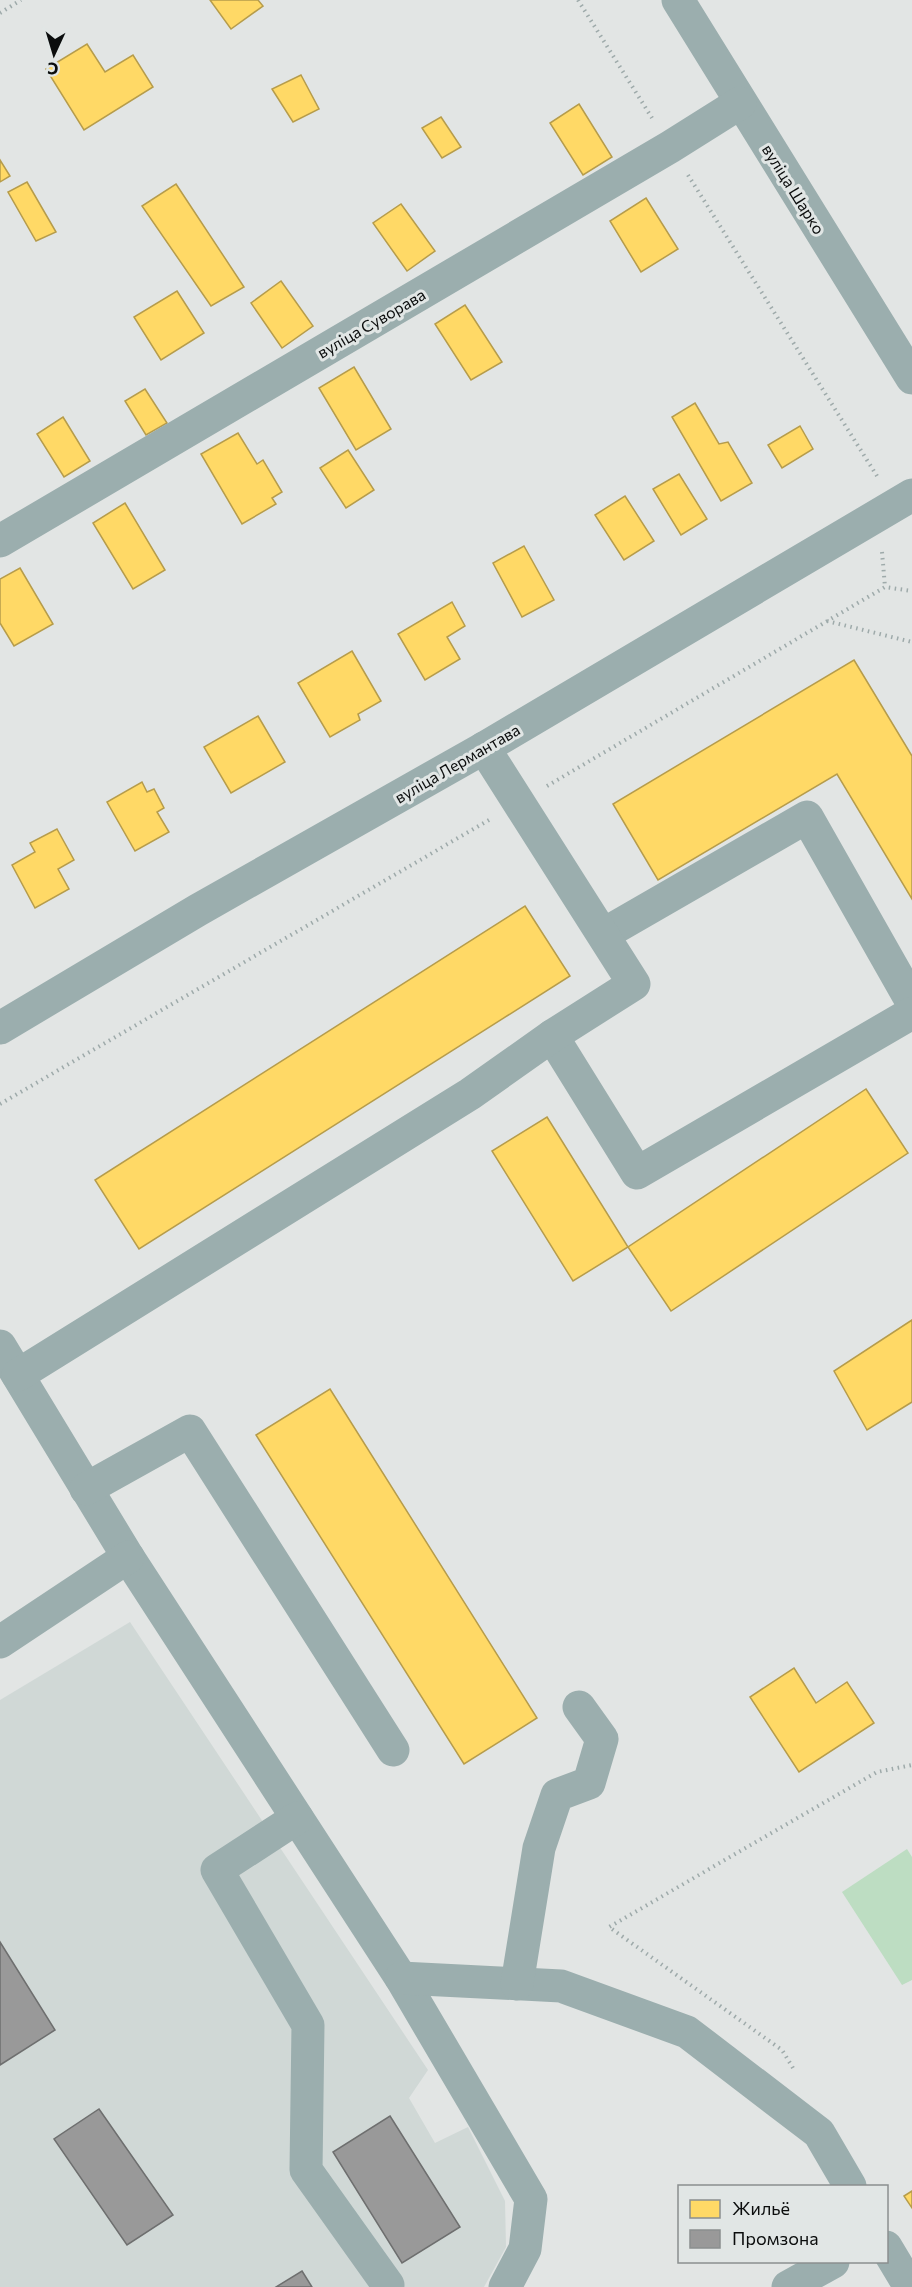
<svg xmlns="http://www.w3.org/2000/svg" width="912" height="2287" viewBox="0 0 912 2287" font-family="Commissioner,sans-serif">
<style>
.built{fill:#d0d8d6}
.green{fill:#bdddc2}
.homes{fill:#ffd966;stroke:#b69c4b;stroke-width:1.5}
.industry{fill:#999;stroke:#6e6f6f;stroke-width:1.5}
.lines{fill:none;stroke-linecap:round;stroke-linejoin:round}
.path{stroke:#9eaaaa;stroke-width:4;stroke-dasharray:1.5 4.5;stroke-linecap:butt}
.minor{stroke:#9baeae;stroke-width:33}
.labels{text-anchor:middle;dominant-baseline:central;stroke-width:6;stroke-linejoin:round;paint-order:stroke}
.street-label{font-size:16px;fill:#0b0d0d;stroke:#e1e6e5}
</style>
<rect width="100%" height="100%" fill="#e2e5e4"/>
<polygon class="built" points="130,1622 428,2070 409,2098 435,2143 468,2127 505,2201 506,2247 484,2287 0,2287 0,1700"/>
<polygon class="green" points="907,1849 912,1857 912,1980 902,1985 842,1892"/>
<g class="homes">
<polygon points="210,0 258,0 263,6 231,29"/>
<polygon points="87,44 105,72 133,55 153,87 84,130 46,69"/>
<polygon points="301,75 319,109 293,122 272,89"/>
<polygon points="579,104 612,157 583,175 550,123"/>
<polygon points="441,117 461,147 442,158 422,128"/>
<polygon points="0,160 10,176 0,182"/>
<polygon points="27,182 56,232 36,241 8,192"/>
<polygon points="176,184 244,287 211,306 142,206"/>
<polygon points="646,198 678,249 641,272 610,221"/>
<polygon points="401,204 435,251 407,271 373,223"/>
<polygon points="281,281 313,326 282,348 251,303"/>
<polygon points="177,291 204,333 161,360 134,317"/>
<polygon points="465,305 502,362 471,380 435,324"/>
<polygon points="354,367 391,429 356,450 319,388"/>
<polygon points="145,389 167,423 146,435 125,401"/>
<polygon points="695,403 719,444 728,442 752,483 721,501 672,417"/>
<polygon points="63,417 90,461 64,477 37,434"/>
<polygon points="800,426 813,449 782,468 768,445"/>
<polygon points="238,433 257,464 263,460 282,492 272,498 276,504 242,524 201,454"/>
<polygon points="348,450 374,490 346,508 320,468"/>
<polygon points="679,474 707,519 681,535 653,489"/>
<polygon points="625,496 654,541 624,560 595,515"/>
<polygon points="125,503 165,570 133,589 93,523"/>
<polygon points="524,546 554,600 522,617 493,563"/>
<polygon points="20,568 53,624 14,646 0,623 0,579"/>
<polygon points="452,602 465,626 447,637 460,659 425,680 398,634"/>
<polygon points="352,651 381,701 358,714 360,720 330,737 298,683"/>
<polygon points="854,660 912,756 912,899 837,774 658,880 613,804"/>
<polygon points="258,716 285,762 231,793 204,747"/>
<polygon points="142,782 147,792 154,789 164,808 157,812 169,832 135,851 107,802"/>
<polygon points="57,829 74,860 58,869 69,889 35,908 12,865 35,852 30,843"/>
<polygon points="525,906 570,976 139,1249 95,1180"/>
<polygon points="866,1089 908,1153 671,1311 628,1247"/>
<polygon points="547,1117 628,1247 573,1281 492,1151"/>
<polygon points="912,1320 912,1402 867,1430 834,1371"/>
<polygon points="330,1389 537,1718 464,1764 256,1435"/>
<polygon points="794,1668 816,1703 847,1682 874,1723 799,1772 750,1697"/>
<polygon points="912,2191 912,2208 904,2196"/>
</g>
<g class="industry">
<polygon points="0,1942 55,2030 0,2065"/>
<polygon points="99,2109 173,2215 127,2245 54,2139"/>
<polygon points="390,2116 460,2227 402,2263 333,2152"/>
<polygon points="302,2271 312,2287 276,2287"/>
</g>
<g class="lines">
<g class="path">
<polyline points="578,0 652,118"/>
<polyline points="0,13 21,0"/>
<polyline points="688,175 877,476"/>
<polyline points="882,552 885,587"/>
<polyline points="827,621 912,642"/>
<polyline points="547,786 885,587 912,591"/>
<polyline points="0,1104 489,820"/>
<polyline points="793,2068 782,2050 609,1927 877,1772 912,1765"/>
</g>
<g class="minor">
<polyline points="678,0 912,378"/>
<polyline points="0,541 670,147 740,103"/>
<polyline points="604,934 807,817 912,1002"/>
<polyline points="0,1028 198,910 484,748 912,495"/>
<polyline points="552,1036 637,1173 912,1013"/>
<polyline points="0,1346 128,1557 401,1978 531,2199 525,2249 505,2287"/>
<polyline points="18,1375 470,1094 552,1036 634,984 484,748"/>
<polyline points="86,1489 190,1431 393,1750"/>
<polyline points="0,1642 128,1557"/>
<polyline points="297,1818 217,1870 308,2025 306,2170 388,2285"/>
<polyline points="401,1978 561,1986 687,2032 819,2133 850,2186"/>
<polyline points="517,1984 539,1848 557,1795 589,1783 602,1739 579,1707"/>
<polyline points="886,2247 910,2287"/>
<polyline points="788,2287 833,2262"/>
</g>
</g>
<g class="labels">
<g class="street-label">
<text transform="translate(794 189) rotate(58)">вуліца Шарко</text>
<text transform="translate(371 323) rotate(-30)">вуліца Суворава</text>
<text transform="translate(457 763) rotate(-30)">вуліца Лермантава</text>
</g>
</g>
<rect x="678" y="2185" width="210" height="78" fill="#e1e6e5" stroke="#8b8f8f" stroke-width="1.5"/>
<rect x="690" y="2200" width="30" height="18" fill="#ffd966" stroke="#8b8f8f" stroke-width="1.5"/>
<text x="732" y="2215" font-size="18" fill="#0b0d0d">Жильё</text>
<rect x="690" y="2230" width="30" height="18" fill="#999999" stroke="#8b8f8f" stroke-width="1.5"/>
<text x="732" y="2245" font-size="18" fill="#0b0d0d">Промзона</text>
<g transform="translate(54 54) rotate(184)" stroke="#e1e6e5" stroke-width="4.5" paint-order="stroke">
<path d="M0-4.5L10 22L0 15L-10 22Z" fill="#0b0d0d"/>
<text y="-9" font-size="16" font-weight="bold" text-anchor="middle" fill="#0b0d0d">С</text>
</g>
</svg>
